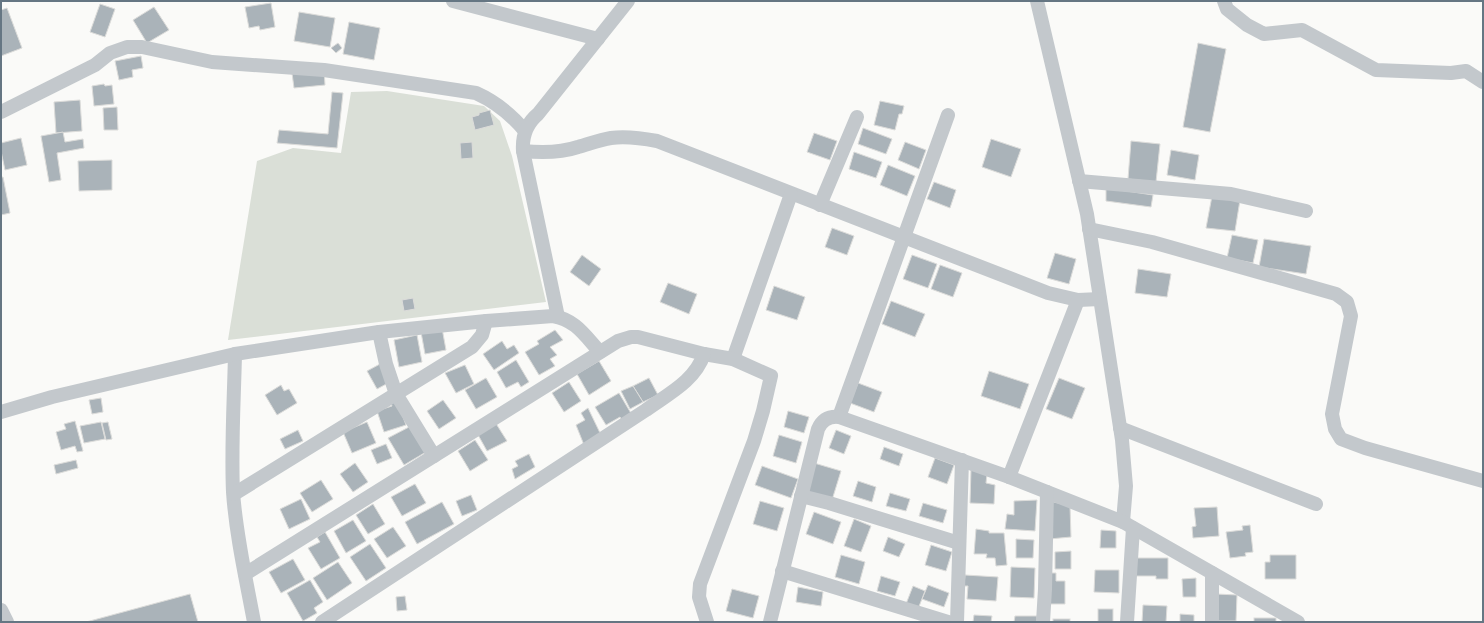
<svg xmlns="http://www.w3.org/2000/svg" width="1484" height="623" viewBox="0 0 1484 623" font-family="Figtree,sans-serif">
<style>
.green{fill:#dadfd7}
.building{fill:#aab3b9;stroke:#dcdcda}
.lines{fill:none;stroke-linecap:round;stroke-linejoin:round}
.minor{stroke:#c3c8cc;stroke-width:14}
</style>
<rect width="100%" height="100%" fill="#fafaf8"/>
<polygon class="green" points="387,91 484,106 500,121 512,156 546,302 228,340 257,161 293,148 341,153 351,92"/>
<g class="building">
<polygon points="271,3 275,27 260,30 259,26 249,28 245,7"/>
<polygon points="100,4 115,9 105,37 90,32"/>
<polygon points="154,7 169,30 147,43 133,20"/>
<polygon points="7,8 22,48 1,56 1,10"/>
<polygon points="299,12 335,18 330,47 294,41"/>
<polygon points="349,22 380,28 374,60 343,54"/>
<polygon points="338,43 342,48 336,53 331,48"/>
<polygon points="1198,43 1226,49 1210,132 1183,127"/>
<polygon points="141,56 143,68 132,70 133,77 119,80 115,61"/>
<polygon points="324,70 325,85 294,88 292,73"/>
<polygon points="104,84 105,86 112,85 114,104 94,106 92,86"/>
<polygon points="332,92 343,93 337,148 277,143 279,130 328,134"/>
<polygon points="80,100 82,131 56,133 54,102"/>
<polygon points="880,101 904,106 902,114 899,114 895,130 874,125"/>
<polygon points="117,107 118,130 104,130 103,108"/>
<polygon points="490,110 494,125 475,130 472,117 479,115 479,113"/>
<polygon points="863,128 892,139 886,154 858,144"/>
<polygon points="63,132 65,142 83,139 84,148 57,153 61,180 49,182 41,136"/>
<polygon points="814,133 837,141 830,160 807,152"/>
<polygon points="21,138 27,165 5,170 1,151 1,143"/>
<polygon points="991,139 1021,149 1011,177 982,167"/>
<polygon points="1131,141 1160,144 1156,182 1128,179"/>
<polygon points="472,142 473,158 461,159 460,143"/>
<polygon points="905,142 926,150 919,169 898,160"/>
<polygon points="1171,150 1199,155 1195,180 1167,175"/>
<polygon points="854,152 882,162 876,178 849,169"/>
<polygon points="112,160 112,190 79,191 78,161"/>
<polygon points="888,165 915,176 907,196 880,185"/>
<polygon points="1,177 3,177 10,213 1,215"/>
<polygon points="934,182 956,190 950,208 927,199"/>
<polygon points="1106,188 1153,195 1151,207 1106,201"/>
<polygon points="1212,196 1240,200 1235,231 1206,228"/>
<polygon points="832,228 854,236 847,255 825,247"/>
<polygon points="1232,235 1258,240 1253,263 1227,258"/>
<polygon points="1264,239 1311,246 1306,274 1259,267"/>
<polygon points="1055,253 1076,259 1069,284 1047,278"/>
<polygon points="582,255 601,269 589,286 570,272"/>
<polygon points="912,255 937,264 928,288 903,279"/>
<polygon points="940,265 962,273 953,297 931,289"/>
<polygon points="1138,269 1171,274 1167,297 1135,293"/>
<polygon points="668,283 697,294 689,314 660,302"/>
<polygon points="774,286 805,297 797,320 766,310"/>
<polygon points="413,298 415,309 404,311 402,300"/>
<polygon points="891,301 925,314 915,337 882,324"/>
<polygon points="442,328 446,350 425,354 421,332"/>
<polygon points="555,330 563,340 550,347 557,355 550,359 555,366 539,375 525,352 539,344 537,341"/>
<polygon points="417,335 422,362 399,367 394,340"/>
<polygon points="502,341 507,349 514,345 519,353 494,370 483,354"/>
<polygon points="516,360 529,382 521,387 518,382 506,388 497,372"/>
<polygon points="599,361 611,381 589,395 577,374"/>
<polygon points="380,364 390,382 377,389 367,371"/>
<polygon points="465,365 474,384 456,393 445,373"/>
<polygon points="989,371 1029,384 1020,409 981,396"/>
<polygon points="486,378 497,397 476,409 465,390"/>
<polygon points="649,378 658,395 643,402 633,386"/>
<polygon points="1059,378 1085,388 1072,419 1046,409"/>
<polygon points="569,382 581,401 564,412 552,393"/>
<polygon points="858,383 882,392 874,412 850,403"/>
<polygon points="281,385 284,391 289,389 297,403 277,415 265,395"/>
<polygon points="633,386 643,402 630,409 621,391"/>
<polygon points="619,393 632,415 623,421 620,417 606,425 595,407"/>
<polygon points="101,398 103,412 92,414 89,400"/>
<polygon points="396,398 406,425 384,432 377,411 392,406 390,401"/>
<polygon points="443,400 456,418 439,429 427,411"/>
<polygon points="588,408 601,435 584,445 576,425 585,420 581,413"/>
<polygon points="788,411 809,417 804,433 784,427"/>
<polygon points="75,421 83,451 77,452 75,446 61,450 56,432 66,429 64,424"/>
<polygon points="101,422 105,439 84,443 80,426"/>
<polygon points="108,422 112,439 106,440 102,423"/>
<polygon points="367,422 376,443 352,453 343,432"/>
<polygon points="495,422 507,441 487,451 477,433"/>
<polygon points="411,426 426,452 404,465 388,438"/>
<polygon points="298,430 303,441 285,449 280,439"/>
<polygon points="836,430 851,436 844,454 829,448"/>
<polygon points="779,435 802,442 796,463 773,456"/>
<polygon points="475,440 488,460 470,471 458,451"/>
<polygon points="386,444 392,458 377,464 371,450"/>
<polygon points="884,447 903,454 899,466 880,459"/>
<polygon points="529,454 535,467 515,479 512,469 518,466 515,461"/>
<polygon points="935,458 954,465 947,484 928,477"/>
<polygon points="76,460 78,468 56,474 54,465"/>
<polygon points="355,463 368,482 353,492 340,474"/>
<polygon points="814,463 841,471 832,500 805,492"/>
<polygon points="762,466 798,479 791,498 755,485"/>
<polygon points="971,469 987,474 986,483 995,485 994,504 970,503"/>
<polygon points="321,480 333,499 312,512 300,493"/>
<polygon points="858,481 876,487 872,502 853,496"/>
<polygon points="415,484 426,503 402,516 391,497"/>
<polygon points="890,493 910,499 906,511 886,506"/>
<polygon points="471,495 477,510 462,516 456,501"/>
<polygon points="301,499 310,519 289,529 280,509"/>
<polygon points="1037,500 1035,531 1005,529 1007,514 1014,515 1014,501"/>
<polygon points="760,501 784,508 777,531 753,524"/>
<polygon points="1050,501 1070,506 1071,537 1049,539"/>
<polygon points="442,502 454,524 417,544 405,522"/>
<polygon points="923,503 947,510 943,523 919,516"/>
<polygon points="373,504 385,524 368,534 356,515"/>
<polygon points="1217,507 1219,536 1193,538 1192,527 1196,526 1194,508"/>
<polygon points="814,512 841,522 833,544 806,534"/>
<polygon points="854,519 871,526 861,552 844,546"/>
<polygon points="353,520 366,541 346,553 334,531"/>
<polygon points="1250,525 1253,552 1245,553 1246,556 1230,558 1226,532 1243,530 1242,526"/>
<polygon points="393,527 406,546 387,558 374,539"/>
<polygon points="976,529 989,531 989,533 1004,533 1007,565 996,566 995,558 986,558 987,554 974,554"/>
<polygon points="1101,530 1116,531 1116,548 1100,548"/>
<polygon points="325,532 340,558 321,569 308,548 320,542 317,537"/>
<polygon points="888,537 905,544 899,557 883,551"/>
<polygon points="1016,539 1034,540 1033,558 1016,558"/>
<polygon points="370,544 386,568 366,581 350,557"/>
<polygon points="931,545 952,552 946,571 925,565"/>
<polygon points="1071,551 1071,569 1055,569 1055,552"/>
<polygon points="841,555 865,562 859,584 835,577"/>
<polygon points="1270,555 1296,555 1296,579 1265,579 1265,562 1270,562"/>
<polygon points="1133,558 1168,558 1168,579 1156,579 1156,576 1133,576"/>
<polygon points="293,559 305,580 281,593 269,572"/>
<polygon points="338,562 352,583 327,600 313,578"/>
<polygon points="1011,567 1035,568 1034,598 1010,597"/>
<polygon points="1095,570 1119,570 1119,593 1094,592"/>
<polygon points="1047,573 1056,573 1056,581 1065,581 1065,604 1047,604"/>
<polygon points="965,575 998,577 996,601 967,599 968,586 964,586"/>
<polygon points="881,576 900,582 895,596 877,591"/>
<polygon points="1196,578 1196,597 1183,597 1182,579"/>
<polygon points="310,580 323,602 314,608 317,613 303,621 287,593"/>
<polygon points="928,585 949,593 944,607 922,599"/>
<polygon points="913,586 925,591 918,609 906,604"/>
<polygon points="798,587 823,592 821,606 796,602"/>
<polygon points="732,589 759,596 753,618 726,611"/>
<polygon points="190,594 198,622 86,622"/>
<polygon points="1216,594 1237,595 1236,621 1215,621"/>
<polygon points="405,596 407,610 397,611 396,597"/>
<polygon points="1143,605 1167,606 1166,622 1142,622"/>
<rect x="1098" y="609" width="15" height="13"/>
<polygon points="1180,614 1194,615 1194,622 1180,622"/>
<polygon points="974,615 992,616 991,622 973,622"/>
<polygon points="1015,616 1037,616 1037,622 1014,622"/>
<rect x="1254" y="618" width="22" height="4"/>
<rect x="1053" y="619" width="17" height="3"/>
</g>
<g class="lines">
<g class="minor">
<polyline points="453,1 598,39"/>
<polyline points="1037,1 1087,214 1122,440 1126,486 1123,522"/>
<polyline points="1224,1 1227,9 1247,25 1264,34 1302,30 1376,70 1451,73 1466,71 1483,82"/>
<path d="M1 112 95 65 110 53 127 47H142L212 62 324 70 476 93C496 102 511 114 525 131"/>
<path d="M523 151C542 153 560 153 578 147 589 144 599 140 611 138 626 136 641 138 657 141L1048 293 1078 300 1100 299"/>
<polyline points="1079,181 1231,194 1306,211"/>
<polyline points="820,205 857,117"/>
<polyline points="1089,229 1152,242 1336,294 1347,302 1351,316 1332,414 1335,429 1341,439 1365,448 1483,481"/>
<path d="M558 317 523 151C522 136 526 124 538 114L628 1"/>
<polyline points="379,332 386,364 396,394 434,456"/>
<path d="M235 354C234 400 231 446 233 492 236 535 246 579 254 622"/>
<polyline points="733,359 791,194"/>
<path d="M1 412 52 397 235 354 379 332 486 321 553 316C576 320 585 336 600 352"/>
<polyline points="839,417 948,115"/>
<polyline points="1120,428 1316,504"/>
<polyline points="1009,477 1078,300"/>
<polyline points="234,494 472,347 482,335 486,321"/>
<polyline points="801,496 829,503 959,543"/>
<polyline points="782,571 948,622"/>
<polyline points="245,574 618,341 631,337 638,337 704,354 733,359 771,376 763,411 754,441 700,584 699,597 707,622"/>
<polyline points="1,610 7,622"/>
<path d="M322 622 646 410C668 394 695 381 704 354"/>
<path d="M770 622 818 429C822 420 829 416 839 417L1009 477 1123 522 1298 622"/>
<polyline points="957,622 962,460"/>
<polyline points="1043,622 1045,589 1047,492"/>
<polyline points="1127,622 1133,528"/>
<polyline points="1212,622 1212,573"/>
</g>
</g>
<rect width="1484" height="623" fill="none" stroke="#657683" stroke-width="4"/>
</svg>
